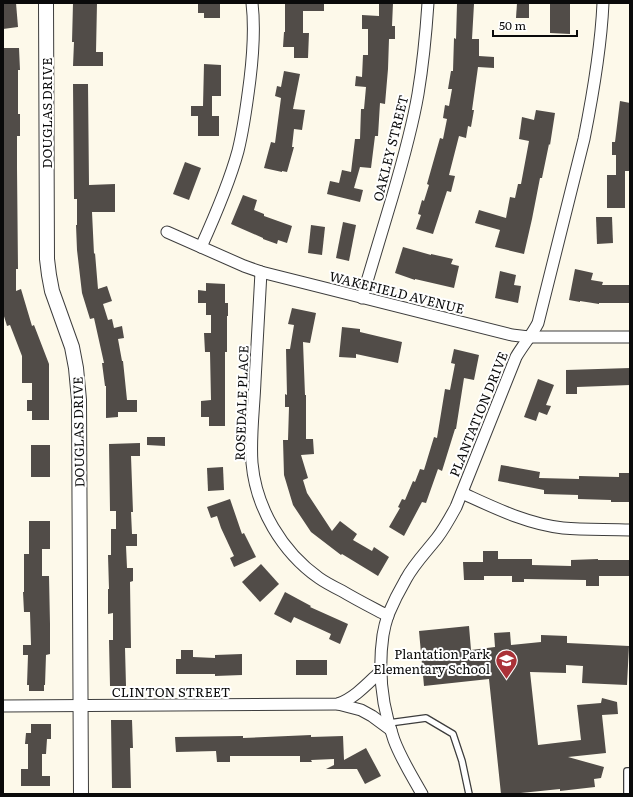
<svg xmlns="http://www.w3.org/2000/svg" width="633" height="797" viewBox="0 0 633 797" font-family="Literata,serif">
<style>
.building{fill:#514c48}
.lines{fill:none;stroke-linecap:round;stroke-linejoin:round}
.service-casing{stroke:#3d3d3d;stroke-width:8}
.minor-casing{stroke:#3d3d3d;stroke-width:13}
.tertiary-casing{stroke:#3d3d3d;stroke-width:16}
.service{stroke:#fff;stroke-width:5.5}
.minor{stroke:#fff;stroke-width:11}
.tertiary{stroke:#fff;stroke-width:14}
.labels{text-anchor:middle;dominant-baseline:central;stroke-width:4;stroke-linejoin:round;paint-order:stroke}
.street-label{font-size:13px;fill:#0a0a0a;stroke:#fff}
.poi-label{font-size:13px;fill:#0a0a0a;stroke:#fff;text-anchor:end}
</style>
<rect width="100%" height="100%" fill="#fdf9ea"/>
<g class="building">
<polygon points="3,3 16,3 18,27 3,29"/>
<polygon points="73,3 97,3 96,52 103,52 103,66 73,66 74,42 72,42"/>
<polygon points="198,3 220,3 220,18 204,18 204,13 198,13"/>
<polygon points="285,3 324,3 324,11 303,11 303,33 309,33 308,58 294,58 294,47 283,47 284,32 285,32"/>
<polygon points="379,3 393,3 392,26 395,26 395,39 389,39 388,69 385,104 380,103 378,136 375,136 371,168 360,167 354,188 363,190 360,202 327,194 330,181 339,183 342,170 351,172 355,139 360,139 361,109 364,109 366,87 355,86 356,76 362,77 363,55 368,55 368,29 362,29 362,15 379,16"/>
<polygon points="517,3 529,3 529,18 516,18"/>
<polygon points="457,4 474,4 472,39 479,39 479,56 494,57 494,68 478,67 472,110 474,110 471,127 468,126 466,138 459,136 449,175 455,176 451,192 447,191 433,234 416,229 421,215 418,214 422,200 424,201 429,185 427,184 440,138 443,139 447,119 443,118 445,105 449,106 452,89 448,89 451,71 453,71 454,38 456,39"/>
<polygon points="550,4 570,4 570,34 550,33"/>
<polygon points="3,48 19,48 20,70 18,70 18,114 20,114 20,136 17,136 17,168 18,269 16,269 16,291 21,289 32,326 34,325 49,364 49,420 32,420 32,411 27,411 27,400 32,400 32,383 22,383 22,356 10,325 7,326 3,313"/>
<polygon points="204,64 221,65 221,96 212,96 212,116 219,116 219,136 198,136 198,116 191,116 191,106 203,106"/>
<polygon points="284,71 300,74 293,109 305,110 302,130 294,129 292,147 294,147 287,172 282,171 282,172 264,168 271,142 275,143 281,98 275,96 277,86 281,87"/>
<polygon points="73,84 88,84 89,185 115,184 115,212 92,212 94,254 95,253 98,289 107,286 112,301 103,304 108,320 112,319 114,328 122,326 124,338 118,339 122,361 123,361 127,400 137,400 137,412 118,412 118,417 106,418 106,386 105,386 102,363 104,363 94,318 90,319 82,293 77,250 76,225 77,225 77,199 74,199"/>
<polygon points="620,101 630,103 630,171 625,171 625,208 607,208 607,175 616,175 616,155 612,155 612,142 615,142"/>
<polygon points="536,110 555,113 550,145 549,144 542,178 540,178 532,219 524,254 495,247 500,230 475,223 479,210 506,218 510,197 515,198 518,184 521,184 529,141 519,139 522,117 534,120"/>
<polygon points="185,162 201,168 189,200 173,194"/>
<polygon points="243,195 257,200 254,210 264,214 264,216 292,226 287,243 278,240 277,244 263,239 263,238 231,224"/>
<polygon points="596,217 612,217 613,243 597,244"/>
<polygon points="343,222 356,225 349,261 336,258"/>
<polygon points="311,225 325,227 322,255 308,253"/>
<polygon points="403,247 431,255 431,254 453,259 451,264 459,266 454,288 415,279 415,280 395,273"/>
<polygon points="575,269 593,273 591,280 603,282 602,285 630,285 630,303 599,303 599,304 580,301 580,302 569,300"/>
<polygon points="500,271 516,275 514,285 521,286 518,303 495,298"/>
<polygon points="206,283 225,284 225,303 228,303 228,316 227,316 227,352 225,352 225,426 209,426 209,417 201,417 201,401 211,400 210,352 205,352 204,333 211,333 211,315 206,315 206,303 198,303 198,290 206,291"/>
<polygon points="292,308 316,313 310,343 303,342 305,395 306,395 306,439 313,439 314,454 301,455 308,478 303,480 307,493 332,531 340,521 357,534 353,540 372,551 374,547 389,557 378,576 342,554 341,555 311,532 293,505 284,475 283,440 288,440 289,407 285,407 285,394 287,395 286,349 290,349 294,325 288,324"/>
<polygon points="342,327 360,329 360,332 402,342 398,363 356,354 356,358 339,357"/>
<polygon points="454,349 479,355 474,380 464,378 456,429 455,429 442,471 438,469 426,503 422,502 404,536 389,527 400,508 398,507 402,499 405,500 413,481 415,482 420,469 424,470 434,437 437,438 445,389 450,390 455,364 451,363"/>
<polygon points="630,368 630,385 577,387 577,394 566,394 566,370"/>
<polygon points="538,379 554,385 546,405 551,406 547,415 539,412 536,421 524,417"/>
<polygon points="147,437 165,437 165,446 147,445"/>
<polygon points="140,443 140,456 131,456 133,512 131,512 132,534 137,534 137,546 126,546 127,568 133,568 133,581 130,582 131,648 125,648 126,686 110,686 109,640 113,640 113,613 108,614 108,589 109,589 108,555 111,555 111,529 116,529 116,511 110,511 109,444"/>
<rect x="31" y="445" width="19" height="32"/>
<polygon points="501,465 540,472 539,478 579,479 579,476 619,477 619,473 630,473 630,502 611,502 611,500 578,499 578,495 544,494 544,490 498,481"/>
<polygon points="223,467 224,490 208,491 207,468"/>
<polygon points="230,499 242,534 244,533 256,557 234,567 230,558 234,556 221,528 217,516 211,518 207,507"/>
<polygon points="29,521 50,521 50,549 42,549 42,576 49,576 50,624 50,654 46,655 45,685 44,685 44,691 29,691 29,685 27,685 28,655 23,655 23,645 31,645 30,612 24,612 23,592 24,592 24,554 29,554"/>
<polygon points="483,551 498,551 498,559 532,559 532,565 571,566 571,560 598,559 598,560 630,560 630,576 599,576 599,586 586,586 586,580 524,579 524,582 512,582 512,576 484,576 484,580 464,580 463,562 483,562"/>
<polygon points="261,564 279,584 260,602 242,582"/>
<polygon points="285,592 311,606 310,607 348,624 340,644 329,639 331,634 294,617 291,623 274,614"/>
<polygon points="469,626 471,650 495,647 494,633 510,632 511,645 541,642 541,635 567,636 567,643 629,646 627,685 582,683 583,666 566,665 566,673 530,672 538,745 581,740 577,705 601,703 602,698 617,702 618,714 602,715 606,753 568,757 604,767 601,778 594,779 595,787 560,791 560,789 511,794 501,794 489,679 424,686 419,631"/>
<polygon points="181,650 193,650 193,657 215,658 215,655 242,654 242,675 215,676 215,674 176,674 176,659 181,659"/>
<rect x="296" y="660" width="31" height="15"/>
<polygon points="111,720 132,720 133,748 130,748 131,788 112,788"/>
<polygon points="31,724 51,724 51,739 47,739 46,754 42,754 42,776 50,776 50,786 21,786 21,769 28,769 28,744 25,744 26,733 31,733"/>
<polygon points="311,735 311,737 343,736 344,760 366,748 381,776 365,784 357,769 326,769 334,765 334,759 311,760 312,762 300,762 300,756 230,756 230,762 217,762 216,751 176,752 175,737 243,736 243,738"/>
</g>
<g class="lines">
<defs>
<g id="service">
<polyline points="389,723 426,718 453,734 462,761 469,794"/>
<polyline points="627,794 627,771 630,771"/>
</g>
<g id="minor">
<polyline points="167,232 244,266 261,272 512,335 529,337 630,337"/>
<path d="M201 247C215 216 229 184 238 151 244 127 247 103 250 79 253 54 255 28 252 3"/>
<path d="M261 272C259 309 257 345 255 381 254 408 250 437 252 463 256 508 282 552 319 578 326 583 334 587 342 591 357 600 373 608 388 616"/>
<path d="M362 298C372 264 382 231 392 198 402 164 412 129 418 94 423 64 426 33 428 3"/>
<path d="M462 493C495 508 527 524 563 528 585 530 608 529 630 530"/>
<polyline points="338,704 361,710 372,716 391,730"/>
<path d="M3 706 338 704C355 698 368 683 381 671"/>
<path d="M422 794C412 776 401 759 394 740 382 707 378 670 383 635 384 629 386 621 388 615 393 603 399 591 406 579 414 564 426 552 437 538 444 529 450 518 456 507L516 357C523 345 532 335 538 323L584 139C593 94 601 49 603 3"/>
</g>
<polyline id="tertiary" points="46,3 47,259 49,275 52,291 72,347 76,368 79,400 81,794"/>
</defs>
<use href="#service" class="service-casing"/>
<use href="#minor" class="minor-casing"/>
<use href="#tertiary" class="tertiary-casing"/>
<use href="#service" class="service"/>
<use href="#minor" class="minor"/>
<use href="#tertiary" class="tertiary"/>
</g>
<defs>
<symbol id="school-pin" viewBox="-11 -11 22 30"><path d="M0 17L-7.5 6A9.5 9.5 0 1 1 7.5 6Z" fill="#aa3238" stroke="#fff"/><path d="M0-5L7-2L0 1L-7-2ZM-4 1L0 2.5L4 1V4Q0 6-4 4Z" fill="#fff"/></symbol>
</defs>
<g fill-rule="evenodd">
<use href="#school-pin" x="494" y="648" width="25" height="34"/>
</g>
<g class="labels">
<g class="street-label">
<text transform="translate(46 113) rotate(-90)">DOUGLAS DRIVE</text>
<text transform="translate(390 148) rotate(-76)">OAKLEY STREET</text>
<text transform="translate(397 292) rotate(14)">WAKEFIELD AVENUE</text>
<text transform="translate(241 403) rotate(-88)">ROSEDALE PLACE</text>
<text transform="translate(478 414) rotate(-68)">PLANTATION DRIVE</text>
<text transform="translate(78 432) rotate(-91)">DOUGLAS DRIVE</text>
<text x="171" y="691">CLINTON STREET</text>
</g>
<g class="poi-label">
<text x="490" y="653">Plantation Park<tspan x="490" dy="15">Elementary School</tspan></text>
</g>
</g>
<rect width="633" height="797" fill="none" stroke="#0a0a0a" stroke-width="8"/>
<path d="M493 30v6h84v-6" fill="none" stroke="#0a0a0a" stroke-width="2"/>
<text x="499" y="30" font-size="12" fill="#0a0a0a" stroke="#ffffff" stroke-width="3" paint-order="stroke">50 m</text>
</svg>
